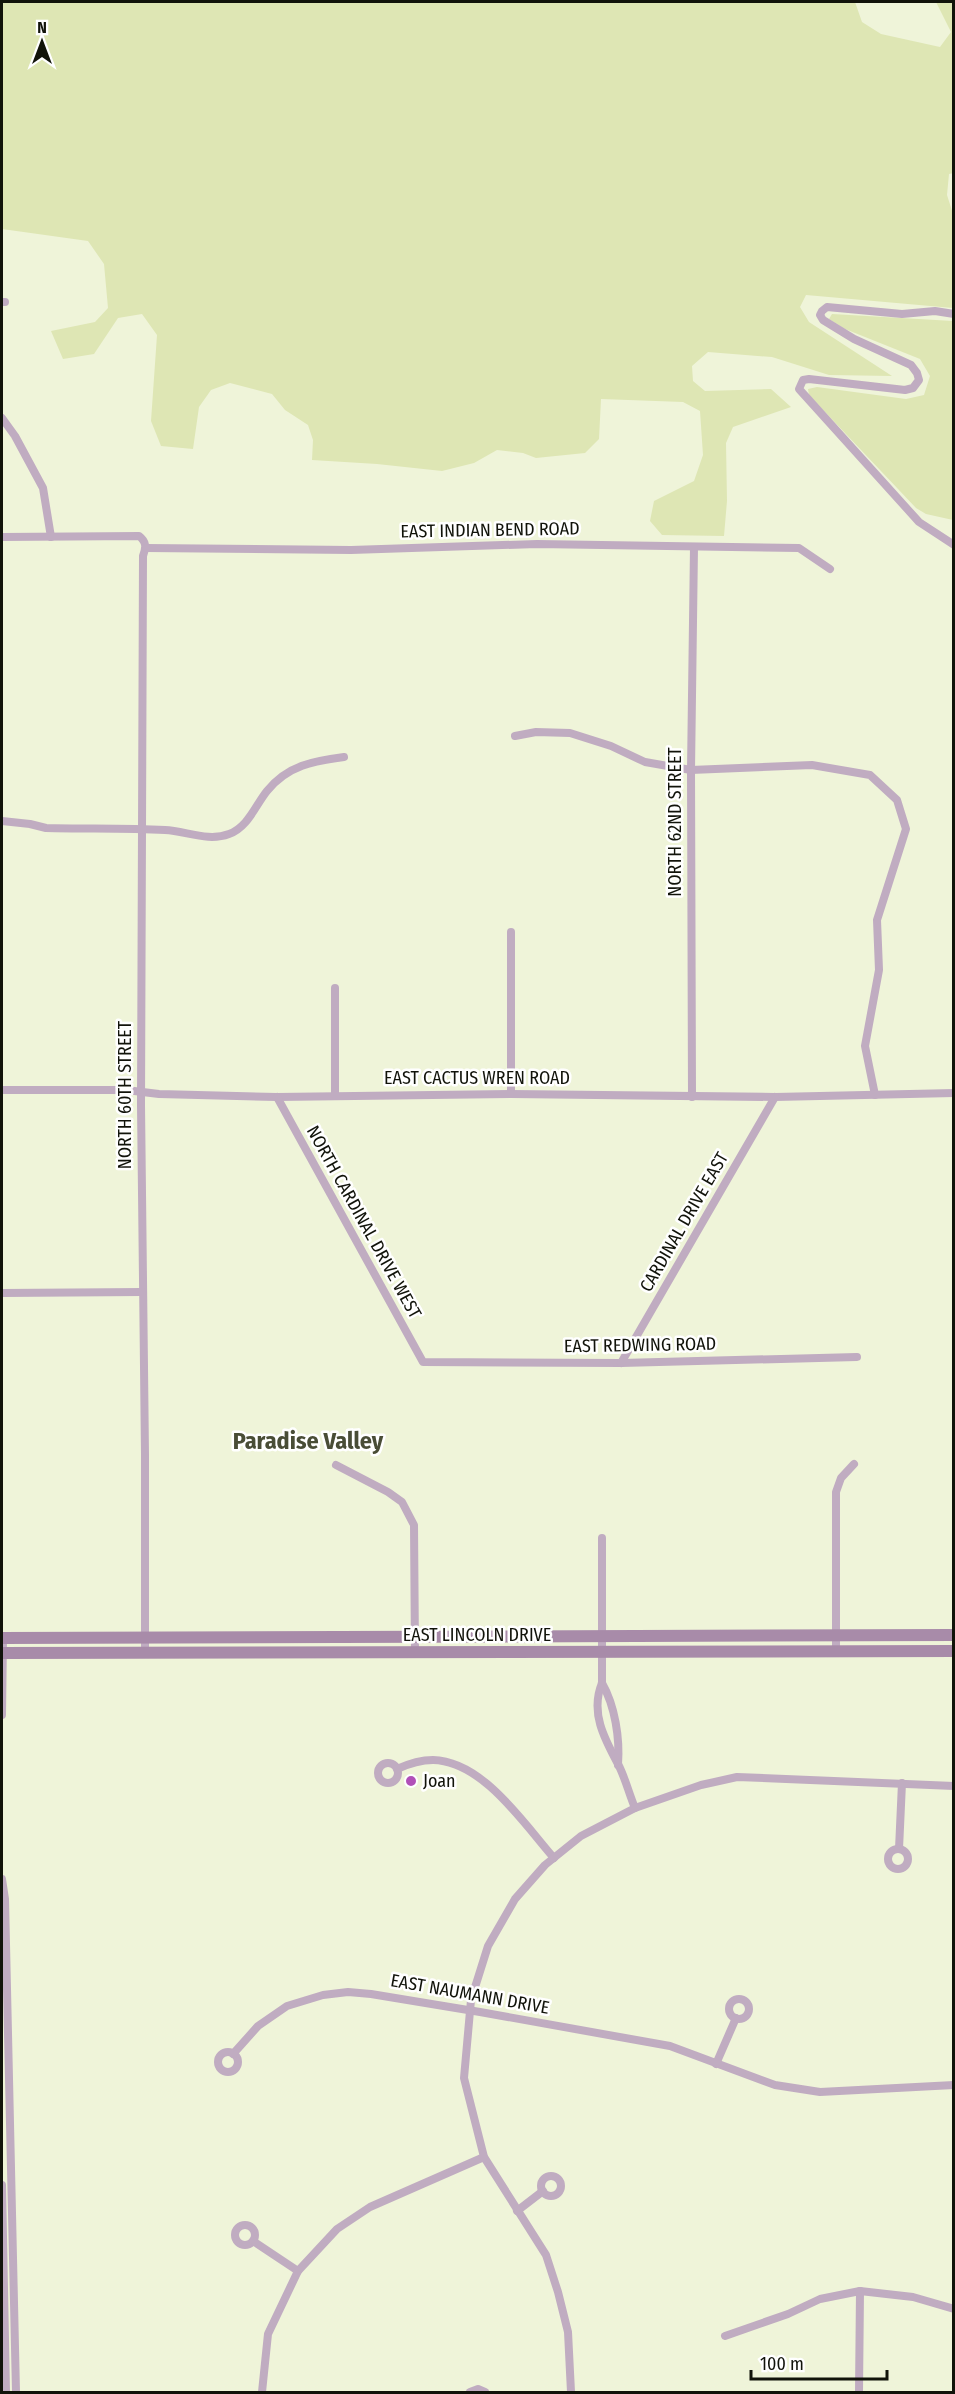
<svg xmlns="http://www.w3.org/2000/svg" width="955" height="2394" viewBox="0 0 955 2394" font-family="'Fira Sans Condensed',sans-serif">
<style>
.green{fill:#dee6b4}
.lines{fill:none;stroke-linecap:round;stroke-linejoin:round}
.street{stroke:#c0acc1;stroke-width:8}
.secondary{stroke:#a88ba9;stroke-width:12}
.poi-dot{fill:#b150b8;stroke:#fff;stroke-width:2}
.labels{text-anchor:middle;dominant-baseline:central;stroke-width:5;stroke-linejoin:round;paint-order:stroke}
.street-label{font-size:18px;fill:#11130a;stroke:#fff}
.poi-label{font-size:18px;fill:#11130a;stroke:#fff;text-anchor:start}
.district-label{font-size:24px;font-weight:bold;fill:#494d36;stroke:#fff}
</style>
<rect width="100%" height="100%" fill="#eff4d9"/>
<g class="green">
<polygon points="2,2 855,2 862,22 881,34 940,47 951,32 936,2 953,2 954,173 949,174 947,195 954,217 953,308 806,295 800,307 809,322 892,376 829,375 772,357 708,352 692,366 693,381 705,391 771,389 791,407 733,427 726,443 727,501 724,536 662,535 650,521 654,501 694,481 703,455 700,411 683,402 601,399 599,439 585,453 536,458 523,453 497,450 474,463 442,471 377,464 312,460 313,440 308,425 285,410 272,394 230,383 211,390 199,407 193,449 161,446 151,421 157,335 142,314 118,318 94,354 63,359 51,331 95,322 108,308 104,264 88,241 2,229"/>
<polygon points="832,314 953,321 953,520 926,514 916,508 809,395 808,389 817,387 906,399 924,395 930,376 920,359 845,329 829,319"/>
</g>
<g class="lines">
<g class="street">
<polyline points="2,302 5,302"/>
<polyline points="954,314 935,311 902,314 827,307 822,311 820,315 823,320 854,339 911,365 917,373 919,380 913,388 905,390 809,379 803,380 799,389 919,522 954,545"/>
<polyline points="2,418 15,436 43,488 51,537"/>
<path d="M2 537 139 536C147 542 146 548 143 556L141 1105 145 1454V1653"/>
<polyline points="146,548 351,550 537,544 799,548 830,569"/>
<polyline points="515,736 536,732 570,733 611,746 645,762 691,770 812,765 870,775 897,800 906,829 877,920 879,970 865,1046 875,1095"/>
<path d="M2 821 30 824 46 828C86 829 126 828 165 830 186 831 208 842 229 834 248 827 255 806 267 791 288 765 314 761 344 757"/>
<polyline points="511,932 511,1094"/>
<polyline points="335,988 335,1095"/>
<polyline points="2,1090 126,1090 159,1094 277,1097 511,1094 775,1097 954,1093"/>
<polyline points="277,1097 423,1362 621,1363 857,1357"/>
<polyline points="692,1097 691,770 694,547"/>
<polyline points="2,1293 142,1292"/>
<polyline points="621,1363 775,1097"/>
<polyline points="336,1465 388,1492 402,1502 414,1525 415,1653"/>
<path d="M602 1538V1683C590 1712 604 1738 618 1764 625 1777 629 1794 635 1808"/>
<polyline points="836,1651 836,1492 841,1478 854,1464"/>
<path d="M602 1683C615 1706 620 1738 618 1765"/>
<polyline points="2,1715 3,1638"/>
<circle cx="388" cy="1773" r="10"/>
<path d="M397 1769C408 1764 421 1760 433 1760 483 1761 524 1824 554 1858"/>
<polyline points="899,1849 902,1783"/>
<circle cx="898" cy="1859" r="10"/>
<polyline points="2,1879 5,1899 16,2392"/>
<circle cx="739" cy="2009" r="10"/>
<circle cx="228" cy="2062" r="10"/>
<polyline points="233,2054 258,2026 287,2006 323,1995 348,1992 371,1994 480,2012 670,2046 775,2085 820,2092 954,2085"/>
<polyline points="716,2064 736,2018"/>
<circle cx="551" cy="2186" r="10"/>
<polyline points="2,2185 6,2392"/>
<polyline points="517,2211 543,2191"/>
<circle cx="245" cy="2235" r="10"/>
<polyline points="253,2241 298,2271"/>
<polyline points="725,2336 788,2314 820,2299 860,2291 913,2297 954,2309"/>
<polyline points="262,2392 268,2334 298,2271 337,2229 370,2207 484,2157"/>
<polyline points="470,2392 478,2389 485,2392"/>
<polyline points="571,2392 568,2332 558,2292 546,2255 484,2157 464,2078 471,2000 488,1946 515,1899 545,1865 581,1836 635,1808 701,1785 737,1777 954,1786"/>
<polyline points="859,2392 860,2291"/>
</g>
<g class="secondary">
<polyline points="2,1638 954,1635"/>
<polyline points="2,1653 954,1651"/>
</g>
</g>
<circle class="poi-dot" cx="411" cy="1781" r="6"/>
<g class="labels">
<g class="street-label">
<text transform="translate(490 530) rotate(-1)">EAST INDIAN BEND ROAD</text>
<text transform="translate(675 822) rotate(-90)">NORTH 62ND STREET</text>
<text x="477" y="1078">EAST CACTUS WREN ROAD</text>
<text transform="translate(125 1095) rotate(-90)">NORTH 60TH STREET</text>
<text transform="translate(364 1222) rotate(61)">NORTH CARDINAL DRIVE WEST</text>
<text transform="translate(684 1222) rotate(-60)">CARDINAL DRIVE EAST</text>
<text transform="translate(640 1345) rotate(-1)">EAST REDWING ROAD</text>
<text x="477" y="1635">EAST LINCOLN DRIVE</text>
<text transform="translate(470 1994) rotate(10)">EAST NAUMANN DRIVE</text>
</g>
<g class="poi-label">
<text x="423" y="1781">Joan</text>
</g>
<g class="district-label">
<text x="308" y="1441">Paradise Valley</text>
</g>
</g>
<rect width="955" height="2394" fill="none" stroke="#11130a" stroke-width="6"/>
<g transform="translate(42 42)" stroke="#ffffff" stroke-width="4.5" paint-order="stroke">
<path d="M0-4.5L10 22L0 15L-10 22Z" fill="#11130a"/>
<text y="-9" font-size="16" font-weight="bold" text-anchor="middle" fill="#11130a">N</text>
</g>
<path d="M751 2370v9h136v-9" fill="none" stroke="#11130a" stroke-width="3"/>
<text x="760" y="2370" font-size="18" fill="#11130a" stroke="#ffffff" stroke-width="4.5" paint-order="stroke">100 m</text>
</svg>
